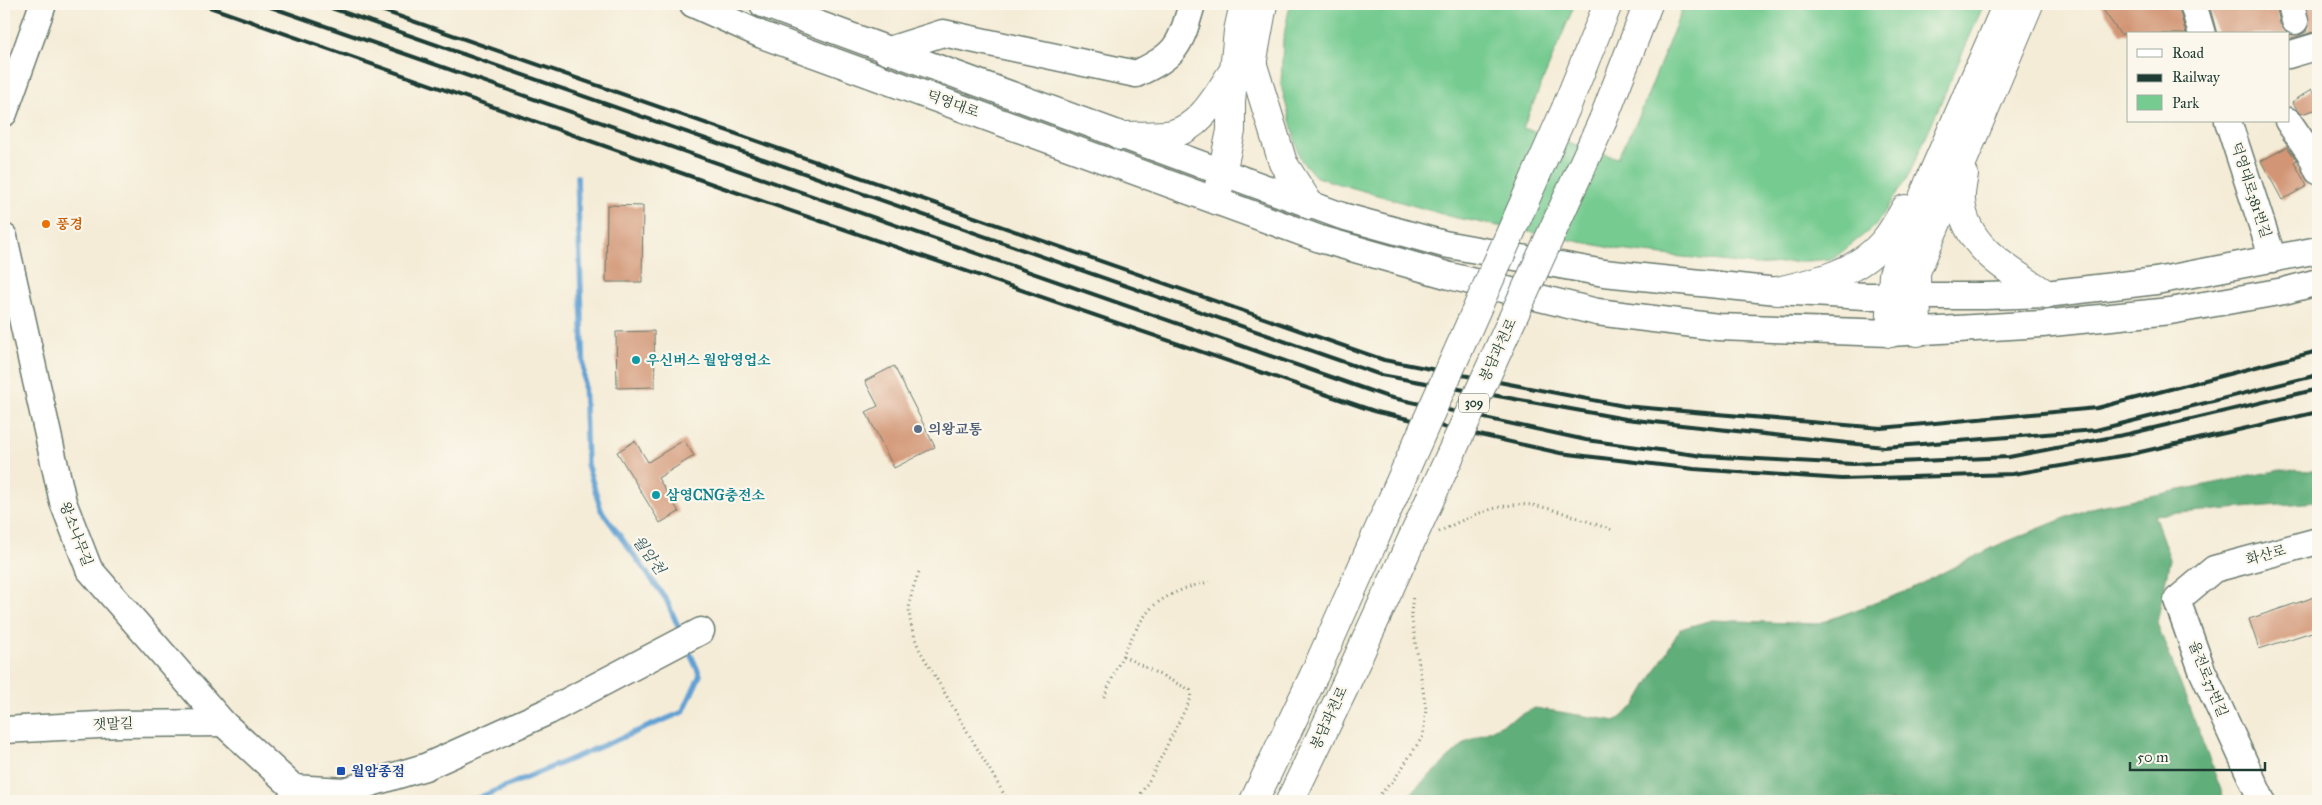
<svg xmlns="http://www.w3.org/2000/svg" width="2322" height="805" viewBox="0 0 2322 805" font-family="'IM FELL Great Primer','Noto Serif KR',serif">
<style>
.green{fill:#75cb90;stroke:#4a8462}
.forest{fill:#60af7a;stroke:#407657}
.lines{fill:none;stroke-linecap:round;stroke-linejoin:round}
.stream{stroke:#61a0d3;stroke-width:5.5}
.building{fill:#d29574}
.minor-casing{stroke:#6a7a6d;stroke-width:29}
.highway-casing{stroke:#6a7a6d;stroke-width:30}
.path{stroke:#6a7a6d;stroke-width:3;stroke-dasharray:1 4;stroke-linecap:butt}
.minor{stroke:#fff;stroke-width:26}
.highway{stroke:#fff;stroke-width:28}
.rail{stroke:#1f3d34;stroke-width:4}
.highway-bridge-casing{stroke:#6a7a6d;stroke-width:30;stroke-linecap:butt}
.highway-bridge{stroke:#fff;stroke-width:28}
.food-dot{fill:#e8710a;stroke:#fbf7ec;stroke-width:2}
.culture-dot{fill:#0f9aa8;stroke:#fbf7ec;stroke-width:2}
.service-dot{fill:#5c6f8a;stroke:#fbf7ec;stroke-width:2}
.transit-dot{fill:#1a4fb4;stroke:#fbf7ec;stroke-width:2}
.labels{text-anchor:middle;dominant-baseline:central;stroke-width:4.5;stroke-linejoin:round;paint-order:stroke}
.shield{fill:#fbf7ec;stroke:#61756b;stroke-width:1}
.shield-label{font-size:12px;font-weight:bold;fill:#1f3d34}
.street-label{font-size:14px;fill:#1f3d34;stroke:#fbf7ec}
.food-label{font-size:14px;font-weight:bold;fill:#c56008;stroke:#fbf7ec;text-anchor:start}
.culture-label{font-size:14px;font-weight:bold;fill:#0d838f;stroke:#fbf7ec;text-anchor:start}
.service-label{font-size:14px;font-weight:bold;fill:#4e5e75;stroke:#fbf7ec;text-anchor:start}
.transit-label{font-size:14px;font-weight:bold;fill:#164399;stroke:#fbf7ec;text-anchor:start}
.water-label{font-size:15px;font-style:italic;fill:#335b64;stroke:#fbf7ec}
</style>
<rect width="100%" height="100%" fill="#fbf7ec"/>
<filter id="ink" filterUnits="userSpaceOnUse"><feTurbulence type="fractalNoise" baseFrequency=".02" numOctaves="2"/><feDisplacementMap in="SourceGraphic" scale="10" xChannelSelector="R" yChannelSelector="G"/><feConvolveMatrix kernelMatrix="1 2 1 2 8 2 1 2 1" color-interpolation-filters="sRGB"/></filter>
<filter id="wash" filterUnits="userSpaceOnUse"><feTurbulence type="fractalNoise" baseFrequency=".0096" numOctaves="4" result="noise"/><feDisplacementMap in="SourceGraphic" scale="20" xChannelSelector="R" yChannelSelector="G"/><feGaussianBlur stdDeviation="1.12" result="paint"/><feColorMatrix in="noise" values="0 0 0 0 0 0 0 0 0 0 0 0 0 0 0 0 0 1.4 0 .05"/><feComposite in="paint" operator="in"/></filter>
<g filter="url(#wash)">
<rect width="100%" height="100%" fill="#f4ecd7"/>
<polygon class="green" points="1290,4 1575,4 1523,128 1617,158 1639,117 1684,4 1984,4 1909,175 1876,225 1833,259 1756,265 1627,251 1452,217 1316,177 1300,159 1281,85 1283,40"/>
<polygon class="forest" points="2280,470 2318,471 2318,502 2154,515 2170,559 2157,623 2221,790 2222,801 1402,801 1466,742 1535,708 1616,721 1635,706 1680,629 1712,620 1817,624 1902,593 1998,545 2090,508"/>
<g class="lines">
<g class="stream">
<polyline points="577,177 587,464 601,510 666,599 681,633"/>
<polyline points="471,801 683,712 700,675 687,647"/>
</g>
</g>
<g id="blocks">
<g class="building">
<polygon points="2099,4 2178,4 2186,34 2120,34"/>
<polygon points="2209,4 2276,4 2280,24 2288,34 2217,34"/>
<polygon points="2306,4 2318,4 2318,31 2288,39 2288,34 2299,35 2306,32 2309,26"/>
<polygon points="2312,89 2318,97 2318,109 2301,114 2292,102"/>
<polygon points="2287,147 2297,160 2294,162 2307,186 2282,200 2261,161"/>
<polygon points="607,205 643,206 642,282 606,282"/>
<polygon points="654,331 655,387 617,388 616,332"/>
<polygon points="894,366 935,447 894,468 866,412 878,406 865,381"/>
<polygon points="684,440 694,456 658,478 679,512 660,523 617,452 635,441 648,462"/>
<polygon points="2318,596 2318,630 2259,649 2249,619"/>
</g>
</g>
</g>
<g filter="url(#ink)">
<use href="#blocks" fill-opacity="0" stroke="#6a7a6d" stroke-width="1"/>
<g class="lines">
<defs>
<g id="minor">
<polyline points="693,4 762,35 1320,239 1450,276 1597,312 1718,327 1890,333 2042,324 2170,311 2284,291 2318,282"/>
<polyline points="763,4 1342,216 1444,244 1604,273 1777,291 1865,296 1985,296 2046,294 2156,281 2318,250"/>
<polyline points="2193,4 2202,34"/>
<polyline points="2291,4 2295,21"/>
<path d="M886 51 943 33 1136 74C1177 55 1180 46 1192 4"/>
<polyline points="2288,55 2318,46"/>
<polyline points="4,113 43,4"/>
<polyline points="2228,121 2273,259"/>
<polyline points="2288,121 2310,153 2318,171"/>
<polyline points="4,237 63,502 89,569 223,723 308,801"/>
<polyline points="4,730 118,724 223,723"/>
<polyline points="292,788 344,791 425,767 549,711 701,631"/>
<polyline points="2262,801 2202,670 2177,600 2214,569 2318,541"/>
</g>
<g id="highway">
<polyline points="1252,62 1283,163 1310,205"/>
<polyline points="1250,76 1263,4"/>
<polyline points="1566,108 1608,4"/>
<polyline points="1603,120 1648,4"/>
<path d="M1121 136C1137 135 1157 137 1172 134 1201 127 1217 95 1232 73"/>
<path d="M1964 174C1963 182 1960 192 1961 201 1965 248 2011 271 2046 294"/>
<polyline points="1216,200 1231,131 1231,101 1238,31 1244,4"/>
<path d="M1777 291C1817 282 1859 273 1886 239 1893 230 1899 219 1905 209"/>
<polyline points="1917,332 1916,272 2029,4"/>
<polyline points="1890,333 1893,274 1930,180 2007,4"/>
<polyline points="1254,801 1315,673"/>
<polyline points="1290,801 1345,686"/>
</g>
</defs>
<use href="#minor" class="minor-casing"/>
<use href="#highway" class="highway-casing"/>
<g class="path">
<path d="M1439 532C1465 518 1501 501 1531 505 1559 509 1587 522 1613 530"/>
<path d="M919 572C906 606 906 614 919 649L1008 801"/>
<polyline points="1123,656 1190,690 1191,698 1150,779 1136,801"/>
<path d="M1104 697C1115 673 1136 619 1156 604 1172 592 1190 586 1209 582"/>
<polyline points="1374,801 1396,777 1423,736 1426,709 1411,613 1413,595"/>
</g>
<use href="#minor" class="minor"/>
<use href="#highway" class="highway"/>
<g class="rail">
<polyline points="201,4 721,187 1377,412 1560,453 1694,469 1842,479 2013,474 2127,455 2318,412"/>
<polyline points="262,4 1388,397 1586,440 1703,456 1853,464 2009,457 2128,434 2318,389"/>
<polyline points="320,4 1381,375 1626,419 1884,447 2096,430 2318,375"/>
<polyline points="364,4 1384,360 1624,406 1881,428 2097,408 2318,351"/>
</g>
<defs>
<g id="highway-bridge">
<polyline points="1315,673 1566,108"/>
<polyline points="1345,686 1603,120"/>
</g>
</defs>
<use href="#highway-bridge" class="highway-bridge-casing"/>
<use href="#highway-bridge" class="highway-bridge"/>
</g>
</g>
<circle class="food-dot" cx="46" cy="224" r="5"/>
<g class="culture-dot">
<circle cx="636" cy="360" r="5"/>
<circle cx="656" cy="495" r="5"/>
</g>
<circle class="service-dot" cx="918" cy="429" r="5"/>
<rect class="transit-dot" x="336" y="766" width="10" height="10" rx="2.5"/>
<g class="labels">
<rect class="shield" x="1459" y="393.5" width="30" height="19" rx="4"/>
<g class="shield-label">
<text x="1474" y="403">309</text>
</g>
<g class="street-label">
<text transform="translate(953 104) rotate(20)">덕영대로</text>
<text transform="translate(2251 190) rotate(72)">덕영대로381번길</text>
<text transform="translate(1498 350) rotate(-65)">봉담과천로</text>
<text transform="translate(76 534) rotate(69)">왕소나무길</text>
<text transform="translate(2266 555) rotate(-15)">화산로</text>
<text transform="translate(2208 679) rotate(68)">율전로37번길</text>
<text transform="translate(1329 718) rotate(-65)">봉담과천로</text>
<text transform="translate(113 724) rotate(-2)">잿말길</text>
</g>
<g class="food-label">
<text x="56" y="224">풍경</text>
</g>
<g class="culture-label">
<text x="646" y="360">우신버스 월암영업소</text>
<text x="666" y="495">삼영CNG충전소</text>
</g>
<g class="service-label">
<text x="928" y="429">의왕교통</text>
</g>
<g class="transit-label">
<text x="351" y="771">월암종점</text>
</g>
<g class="water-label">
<text transform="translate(649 555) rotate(54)">월암천</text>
</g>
</g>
<rect width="2322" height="805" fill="none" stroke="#fbf7ec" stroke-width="20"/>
<rect x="2127" y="32" width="162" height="90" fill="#fbf7ec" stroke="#a3ada2"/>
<rect x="2137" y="49" width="25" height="8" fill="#ffffff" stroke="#a3ada2"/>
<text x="2172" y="58" font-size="15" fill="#1f3d34">Road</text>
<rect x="2137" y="74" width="25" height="8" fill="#1f3d34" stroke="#a3ada2"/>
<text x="2172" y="82" font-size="15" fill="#1f3d34">Railway</text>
<rect x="2137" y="95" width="25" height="15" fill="#75cb90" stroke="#a3ada2"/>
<text x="2172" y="108" font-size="15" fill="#1f3d34">Park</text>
<path d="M2130 762v8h135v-8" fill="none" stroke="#1f3d34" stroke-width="2.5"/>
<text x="2137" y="762" font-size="15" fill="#1f3d34" stroke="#fbf7ec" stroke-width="4" paint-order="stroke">50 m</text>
</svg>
